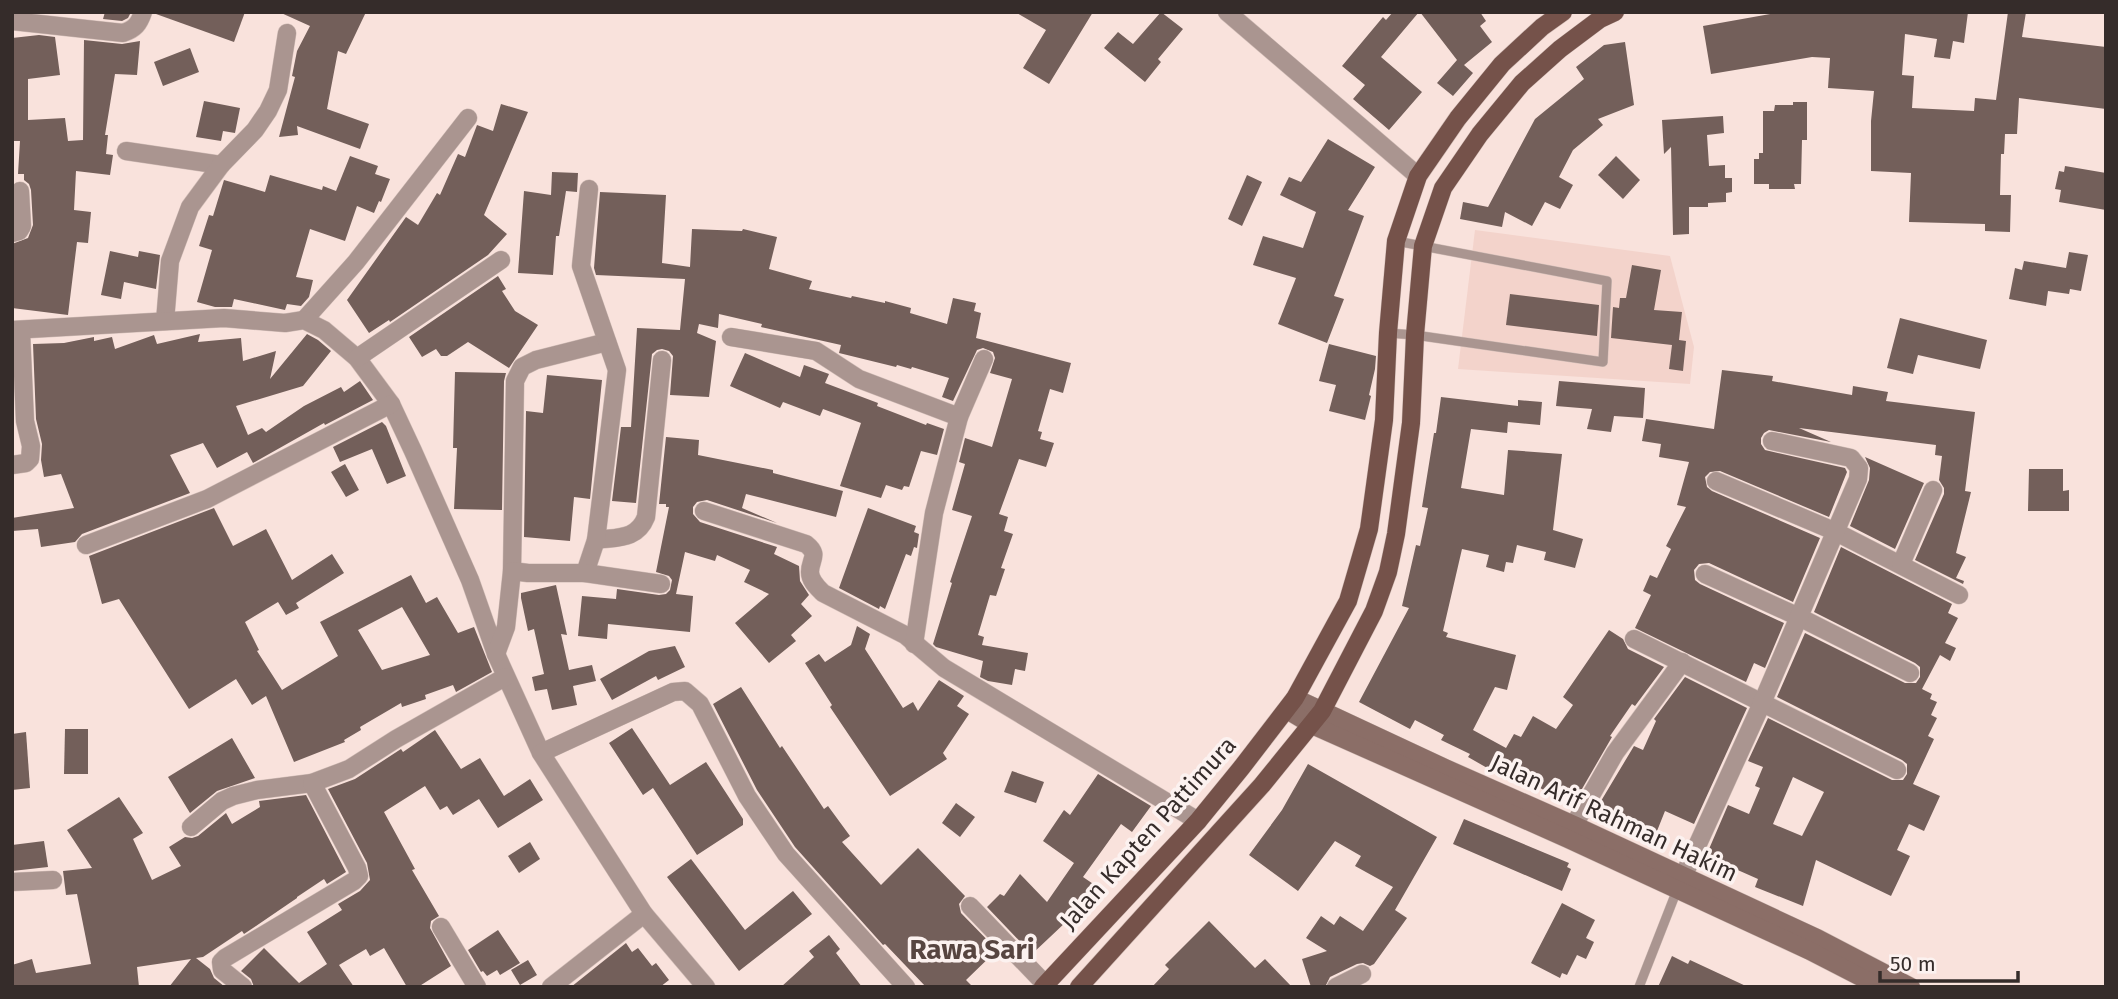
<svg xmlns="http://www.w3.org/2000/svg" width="2118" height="999" viewBox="0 0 2118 999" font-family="'Fira Sans',sans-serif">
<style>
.built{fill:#f3d3cb}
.building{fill:#735f5a;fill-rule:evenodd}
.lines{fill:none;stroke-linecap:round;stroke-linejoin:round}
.lane-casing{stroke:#d2beb8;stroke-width:10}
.street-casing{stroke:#d2beb8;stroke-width:19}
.secondary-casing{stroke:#d2beb8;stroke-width:19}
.primary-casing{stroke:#d2beb8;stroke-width:19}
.lane{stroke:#aa9590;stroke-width:9}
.street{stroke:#aa9590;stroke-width:18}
.secondary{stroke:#8b6e67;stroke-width:18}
.primary{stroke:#75524a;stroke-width:18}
.labels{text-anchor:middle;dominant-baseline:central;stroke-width:7;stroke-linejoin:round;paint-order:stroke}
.street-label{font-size:24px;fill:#352c2a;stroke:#fcf2f0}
.quarter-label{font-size:28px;font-weight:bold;fill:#574540;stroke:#fcf2f0}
</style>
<rect width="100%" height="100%" fill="#f9e2dc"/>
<polygon class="built" points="1475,230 1670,256 1694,347 1690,384 1458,369"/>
<g class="building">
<polygon points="105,12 131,12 128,18 122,21 103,19"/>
<polygon points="156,12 245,12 234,42 156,14"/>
<polygon points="279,12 366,12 346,54 338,51 327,109 369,124 360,149 297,126 298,135 279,137 295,77 292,76 297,51 310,26"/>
<polygon points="1015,12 1093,12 1049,84 1023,68 1046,30"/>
<polygon points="1161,12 1183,29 1158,59 1161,62 1145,82 1104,48 1118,32 1133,44"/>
<polygon points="1393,12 1419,12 1381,57 1422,92 1389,130 1353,99 1365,85 1342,66 1383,17 1386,20"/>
<polygon points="1420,12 1480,12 1486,21 1480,26 1492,42 1464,65 1473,73 1453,96 1437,83 1457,60"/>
<polygon points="1781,12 1968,12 1964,43 1953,41 1950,59 1934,57 1937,39 1905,34 1902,75 1914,76 1912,108 1974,111 1975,98 1996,100 2008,12 2026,12 2022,37 2106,47 2106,109 2019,98 2017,134 2005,134 2004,154 2001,154 2000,195 2011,195 2010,232 1985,231 1985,224 1909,222 1911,173 1871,171 1871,121 1874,91 1828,88 1830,58 1812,57 1711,74 1703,26"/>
<polygon points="39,35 55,37 60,75 28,79 28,120 65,118 68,141 83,140 84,40 122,44 140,41 137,75 115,74 105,135 108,135 106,154 113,155 110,175 76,171 74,210 91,212 88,243 77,242 68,315 12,308 12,244 28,238 33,225 31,190 29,184 24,180 24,174 18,174 20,141 12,141 12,38"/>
<polygon points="1625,42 1634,105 1598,119 1603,125 1573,150 1559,177 1573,185 1560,209 1545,202 1532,226 1505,212 1502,227 1460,219 1463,202 1488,207 1535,119 1584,79 1576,67 1604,45"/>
<polygon points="190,48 199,72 163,86 154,62"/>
<polygon points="204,101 240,108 235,133 223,131 221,141 196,137"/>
<polygon points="1793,102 1807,102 1807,140 1802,140 1801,184 1794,184 1795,189 1769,189 1769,184 1754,184 1754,159 1759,159 1759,153 1763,153 1763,111 1774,111 1775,105 1793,105"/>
<polygon points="501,104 528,112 484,215 507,234 488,255 390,322 389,320 369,333 347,300 406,217 418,225 437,193 440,195 458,154 465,157 477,125 493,131"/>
<polygon points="1723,116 1724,133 1707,135 1709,166 1725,165 1725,178 1732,178 1732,192 1726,193 1726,202 1708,203 1708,207 1689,207 1689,234 1673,235 1671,147 1664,154 1662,120"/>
<polygon points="1328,139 1375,167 1348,210 1364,216 1334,296 1344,299 1327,343 1278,324 1296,278 1253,265 1263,236 1303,248 1316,212 1280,195 1289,177 1301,182"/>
<polygon points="350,156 378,166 375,174 390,179 381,202 379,201 374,213 357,206 345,241 310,229 296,277 313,280 309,297 301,306 287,304 285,310 234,299 232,307 215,307 197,302 212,250 199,246 209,215 213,216 224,180 265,192 270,175 322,190 323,186 336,191"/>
<polygon points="1616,156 1640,180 1623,199 1598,175"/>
<polygon points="2065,166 2106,173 2106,210 2059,202 2061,190 2055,189 2059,171 2064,172"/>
<polygon points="552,172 578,173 577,192 566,191 559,236 556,236 553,275 518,273 524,191 551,195"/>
<polygon points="1247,175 1262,182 1242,226 1228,219"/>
<polygon points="600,192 666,195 662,263 690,267 692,229 742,231 743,229 777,237 769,269 812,281 809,289 851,298 852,296 885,303 885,301 911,308 910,313 947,324 953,298 976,303 974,311 981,313 976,338 1071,363 1063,393 1050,389 1038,431 1042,432 1040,439 1054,443 1046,467 1019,459 999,514 1008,517 1004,531 1013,534 1001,568 1005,569 996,596 990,595 978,635 984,637 982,645 1028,653 1025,671 1015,669 1012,685 988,681 980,677 983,661 936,647 933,644 952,583 950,582 972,516 952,510 965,464 959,462 965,438 992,447 1012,379 990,373 995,358 993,352 983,348 977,350 953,401 942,397 949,378 912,367 911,369 897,365 896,367 839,353 841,345 761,327 762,324 719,314 718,328 699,324 697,333 716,341 709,397 670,395 673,356 669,351 662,349 657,350 652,354 636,503 612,501 621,427 631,427 637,328 680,330 685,279 596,275 594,268"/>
<polygon points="110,251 138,257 139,251 160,255 156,289 124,282 121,299 101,295"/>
<polygon points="2069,252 2088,255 2081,291 2070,289 2069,294 2048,291 2046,306 2009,299 2015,268 2022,270 2024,261 2066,268"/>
<polygon points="1632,265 1661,270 1654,310 1682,312 1679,340 1686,341 1683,371 1669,369 1672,345 1611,338 1613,307 1619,308 1620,298 1626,298"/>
<polygon points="498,276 506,289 502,291 515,311 538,325 509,368 468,342 447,356 441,356 436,349 422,357 409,337"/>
<polygon points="1510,294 1599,305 1597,336 1506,325"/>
<polygon points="1900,318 1987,340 1980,369 1918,355 1913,374 1887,368"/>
<polygon points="200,334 198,342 241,338 243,361 276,351 270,379 307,334 318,340 331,351 303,386 236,406 248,435 262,428 266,432 304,406 341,387 344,392 360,381 373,400 325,425 324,423 253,463 247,452 217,468 203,443 170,455 190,493 82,534 75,542 41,547 38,529 12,531 12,518 74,508 61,474 44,477 41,460 42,444 36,419 33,344 64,343 94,337 94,341 112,337 115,349 154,335 157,344"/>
<polygon points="1329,344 1376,356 1375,369 1369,395 1371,396 1365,420 1329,411 1336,385 1319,381"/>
<polygon points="745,353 800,377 804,365 829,374 825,383 878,403 877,406 926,425 927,423 944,429 937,455 921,451 909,487 904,486 902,490 886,485 881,498 840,486 861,423 823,409 820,416 783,402 780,408 730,386"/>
<polygon points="1722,370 1773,376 1772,381 1852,395 1853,386 1888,392 1886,401 1975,412 1965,491 1971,492 1956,553 1966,557 1956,578 1964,581 1963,584 1915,560 1944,494 1944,488 1939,480 1942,456 1935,455 1936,445 1799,428 1831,442 1769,430 1764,433 1761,438 1761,444 1765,450 1845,468 1847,472 1829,517 1720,471 1710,472 1705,477 1707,487 1712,491 1820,538 1793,602 1709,563 1699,564 1694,570 1695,580 1700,584 1784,623 1765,668 1754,663 1746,682 1635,628 1651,595 1643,591 1650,575 1657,578 1671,549 1666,546 1686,507 1677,505 1689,462 1659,457 1661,444 1642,441 1646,419 1714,429"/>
<polygon points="455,372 506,373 504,381 502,510 454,509 457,448 453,448"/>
<polygon points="547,375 602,380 590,499 574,497 570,541 524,537 526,411 543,413"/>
<polygon points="1559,381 1645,388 1643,418 1614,416 1611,432 1587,429 1592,409 1556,406"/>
<polygon points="1441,397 1518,406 1518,400 1542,402 1540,425 1508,422 1507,433 1471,429 1461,488 1504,495 1508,450 1562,454 1553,530 1583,539 1575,568 1544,560 1546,552 1517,545 1513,563 1506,562 1504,572 1486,567 1489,555 1462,549 1443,631 1448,633 1446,637 1516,655 1507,690 1495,687 1473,730 1506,748 1514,734 1521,737 1533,716 1556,729 1573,705 1563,697 1609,630 1623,639 1628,649 1664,667 1635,706 1632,704 1610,736 1612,737 1575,801 1553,790 1551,794 1522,778 1520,781 1491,765 1489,769 1468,757 1470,754 1441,740 1444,735 1415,720 1410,729 1359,702 1409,608 1402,606 1416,545 1420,546 1428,508 1422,507 1434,433 1436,433"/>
<polygon points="382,422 386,426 406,476 387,484 372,449 340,462 333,447"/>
<polygon points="666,437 699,440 698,455 773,470 773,473 843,491 836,517 746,494 742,508 777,523 707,500 697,502 693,507 693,514 700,522 777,547 774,554 799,566 800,581 809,595 801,604 812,616 791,635 796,641 769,663 735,623 769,594 744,582 750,570 717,555 715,561 685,552 676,594 693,596 690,632 608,624 607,639 578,636 582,596 616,599 617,589 659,595 666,594 670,590 672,580 669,576 656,572 669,507 666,507 666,504 659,504"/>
<polygon points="1865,457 1924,483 1895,549 1850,526 1869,480 1870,468"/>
<polygon points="345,464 359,490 346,497 331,472"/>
<polygon points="2029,469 2063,469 2063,491 2069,490 2069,511 2028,511"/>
<path d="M214 508 233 546 266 529 292 580 332 554 344 573 296 603 299 608 286 615 278 602 245 622 259 650 257 651 282 690 338 656 320 622 411 575 426 603 437 597 458 633 474 627 492 672 456 692 453 685 425 695 426 699 402 707 401 703 360 727 361 730 344 740 345 742 294 762 266 696 252 705 236 679 189 709 119 599 102 604 89 556ZM402 607 430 655 382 670 358 630Z"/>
<polygon points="868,508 916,526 914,532 919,534 917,548 914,547 911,556 906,554 885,609 880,606 879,609 839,588"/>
<path d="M1841 547 1952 604 1948 613 1958 618 1945 643 1956 648 1950 661 1940 655 1922 689 1932 694 1930 699 1937 702 1931 715 1937 718 1928 736 1934 739 1913 784 1940 796 1924 831 1909 824 1897 850 1910 856 1891 896 1816 860 1803 906 1755 887 1758 879 1706 856 1728 805 1749 814 1760 788 1755 786 1763 767 1748 761 1768 718 1892 780H1903L1907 774V764L1902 760 1777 697 1805 633 1905 683H1916L1920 677V667L1915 663 1814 612ZM1793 777 1824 792 1802 836 1773 824Z"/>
<polygon points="556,585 567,635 561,634 569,670 592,665 596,681 573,686 577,705 552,710 547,689 535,691 532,677 544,674 534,629 528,631 521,598 521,593"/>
<polygon points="857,626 870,634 865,649 903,708 913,702 918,711 939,680 964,696 957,706 969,714 943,753 947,759 890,796 830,707 832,705 805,663 819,654 825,662 851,645"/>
<polygon points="675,646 685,667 658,680 656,676 612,700 600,679 649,651"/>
<polygon points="1685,677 1747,708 1694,824 1665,811 1653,841 1618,826 1622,817 1598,806 1634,746 1643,750 1656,721 1654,719"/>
<polygon points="741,687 780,748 782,746 824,809 828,806 850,836 842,842 881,885 918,848 965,896 959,904 961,913 997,950 966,980 973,987 926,987 885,944 883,945 795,847 757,790 713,704"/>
<polygon points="632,728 670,785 706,762 743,819 743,825 697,855 653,788 643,795 609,743"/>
<polygon points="65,729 88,729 88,774 64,774"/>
<polygon points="435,730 461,769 480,758 504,796 530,779 543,800 498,828 479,799 453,815 447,806 440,810 425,786 384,812 415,869 412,870 439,916 431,921 430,928 451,966 418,987 407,987 384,948 370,956 366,949 339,965 354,987 254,987 251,979 241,971 264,948 299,983 327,964 307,932 342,910 338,904 360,891 370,880 367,863 328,789 355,779 401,749 403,752"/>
<polygon points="26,732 30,788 12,790 12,734"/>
<polygon points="232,738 255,778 217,791 190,813 168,777"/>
<polygon points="1308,764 1437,837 1395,910 1407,918 1374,964 1370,966 1363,963 1357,964 1330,977 1325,987 1311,987 1302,959 1327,951 1306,938 1321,916 1334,925 1340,916 1363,931 1393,887 1355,866 1361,856 1335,841 1298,891 1249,855 1282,810"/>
<polygon points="1012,771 1044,782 1036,803 1004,792"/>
<polygon points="1098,774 1151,806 1132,832 1121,824 1083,877 1105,892 1092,911 1084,905 1032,954 987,907 1000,894 1004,896 1020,874 1047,902 1074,863 1043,841 1064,810 1070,815"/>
<polygon points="306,795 346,872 327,884 324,879 297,897 297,898 256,926 244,934 242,931 203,957 196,958 210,969 214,978 225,987 169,987 191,959 137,967 139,987 12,987 12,965 32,959 36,973 91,964 77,894 66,895 63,871 92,868 67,830 119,797 143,833 133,839 152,880 181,866 169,847 185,837 192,838 198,836 226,813 232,824 260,807 259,801"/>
<polygon points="956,803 975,817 960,837 942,823"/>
<polygon points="1464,819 1569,863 1567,867 1571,869 1562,891 1453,844"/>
<polygon points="44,841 48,867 12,871 12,845"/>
<polygon points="530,842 540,859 519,873 508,856"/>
<polygon points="691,859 745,930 793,891 812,914 739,971 667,877"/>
<polygon points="1562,903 1595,920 1586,938 1594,942 1586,959 1577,955 1567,975 1562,973 1560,978 1531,963"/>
<polygon points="1209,921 1255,968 1265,959 1292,987 1152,987 1169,969 1165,965"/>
<polygon points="498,930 520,963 500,975 497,970 487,976 483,971 481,972 468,950"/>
<polygon points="829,935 840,949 836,953 862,987 781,987 814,957 809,951"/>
<polygon points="626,943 632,952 638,948 652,966 656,963 669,980 660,987 571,987"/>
<polygon points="1672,956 1688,964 1690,960 1748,987 1658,987"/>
<polygon points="528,960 537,975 520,985 511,970"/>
</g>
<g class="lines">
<defs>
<g id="lane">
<polyline points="1388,333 1415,335 1603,362 1607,281 1396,241"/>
<polyline points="1639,987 1677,890"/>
</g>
<g id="street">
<polyline points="1227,12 1418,176"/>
<path d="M12 21 123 33C135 29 139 24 143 12"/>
<polyline points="126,151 221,165"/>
<polyline points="12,233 19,231 22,226 20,191"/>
<polyline points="304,320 356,262 468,118"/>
<polyline points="165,321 170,261 190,207 221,165 255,130 268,111 278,90 287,33"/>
<polyline points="12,330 224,318 285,323 304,320 324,330 357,358 391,404 413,451 470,580 496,654 541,753 644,914 706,987"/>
<polyline points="731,337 816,351 859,379 959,417"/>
<polyline points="357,358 501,260"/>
<polyline points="12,465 26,463 30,459 31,446 25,421 21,331"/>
<polyline points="1716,481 1834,531 1959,595"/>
<path d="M704 511 806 544C820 555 810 559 810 572 810 581 817 587 823 593L905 635 944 668 1198 821"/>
<path d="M596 540C617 537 637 540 646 517L662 360"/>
<polyline points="86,545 207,499 391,404"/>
<polyline points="1901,564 1933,490"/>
<polyline points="512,571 515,381 522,367 536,360 607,342"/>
<polyline points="585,573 596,540 617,370 581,266 589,189"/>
<polyline points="1705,574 1799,617 1910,673"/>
<polyline points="1634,639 1897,770"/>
<polyline points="914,644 934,513 959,417 984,359"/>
<polyline points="496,654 506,627 512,571 528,573 585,573 661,584"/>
<polyline points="541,753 673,692 685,691 700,704 747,796 786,854 906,987"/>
<polyline points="1574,825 1615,753 1682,662"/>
<polyline points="191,827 222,801 233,796 257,790 312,783 349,769 396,739 505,677"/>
<polyline points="12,882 53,880"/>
<polyline points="1677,890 1762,703 1858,479 1859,468 1851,458 1772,441"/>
<polyline points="970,906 1045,984"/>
<polyline points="441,927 477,987"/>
<polyline points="243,987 222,970 221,962 225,958 354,881 359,876 357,868 312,783"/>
<polyline points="551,987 644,914"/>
<polyline points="1336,987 1362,974"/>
</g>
<g id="secondary">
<polyline points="1295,698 1445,768 1574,825 1817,938 1911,987"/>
<polyline points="1287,710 1312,725 1568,839 1810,951 1880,987"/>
</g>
<g id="primary">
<polyline points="1043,987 1198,821 1242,767 1295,698 1348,601 1369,529 1384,420 1388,333 1396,241 1418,176 1458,118 1502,64 1542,27 1563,12"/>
<polyline points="1079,987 1262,785 1322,711 1374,611 1388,572 1396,534 1411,423 1415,335 1423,246 1443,188 1480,134 1522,83 1560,49 1600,19 1615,12"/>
</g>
</defs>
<use href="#lane" class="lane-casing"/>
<use href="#street" class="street-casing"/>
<use href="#secondary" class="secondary-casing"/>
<use href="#primary" class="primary-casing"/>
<use href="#lane" class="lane"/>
<use href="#street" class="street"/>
<use href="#secondary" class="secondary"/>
<use href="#primary" class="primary"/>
</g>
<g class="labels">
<g class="street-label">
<text transform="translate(1614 818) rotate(25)">Jalan Arif Rahman Hakim</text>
<text transform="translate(1148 833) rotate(-48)">Jalan Kapten Pattimura</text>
</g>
<g class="quarter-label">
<text x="972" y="949">Rawa Sari</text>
</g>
</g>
<rect width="2118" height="999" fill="none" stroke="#352c2a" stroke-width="28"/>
<path d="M1880 971v10h138v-10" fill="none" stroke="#352c2a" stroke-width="3.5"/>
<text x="1890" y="971" font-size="21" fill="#352c2a" stroke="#fcf2f0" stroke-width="5" paint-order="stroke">50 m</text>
</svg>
